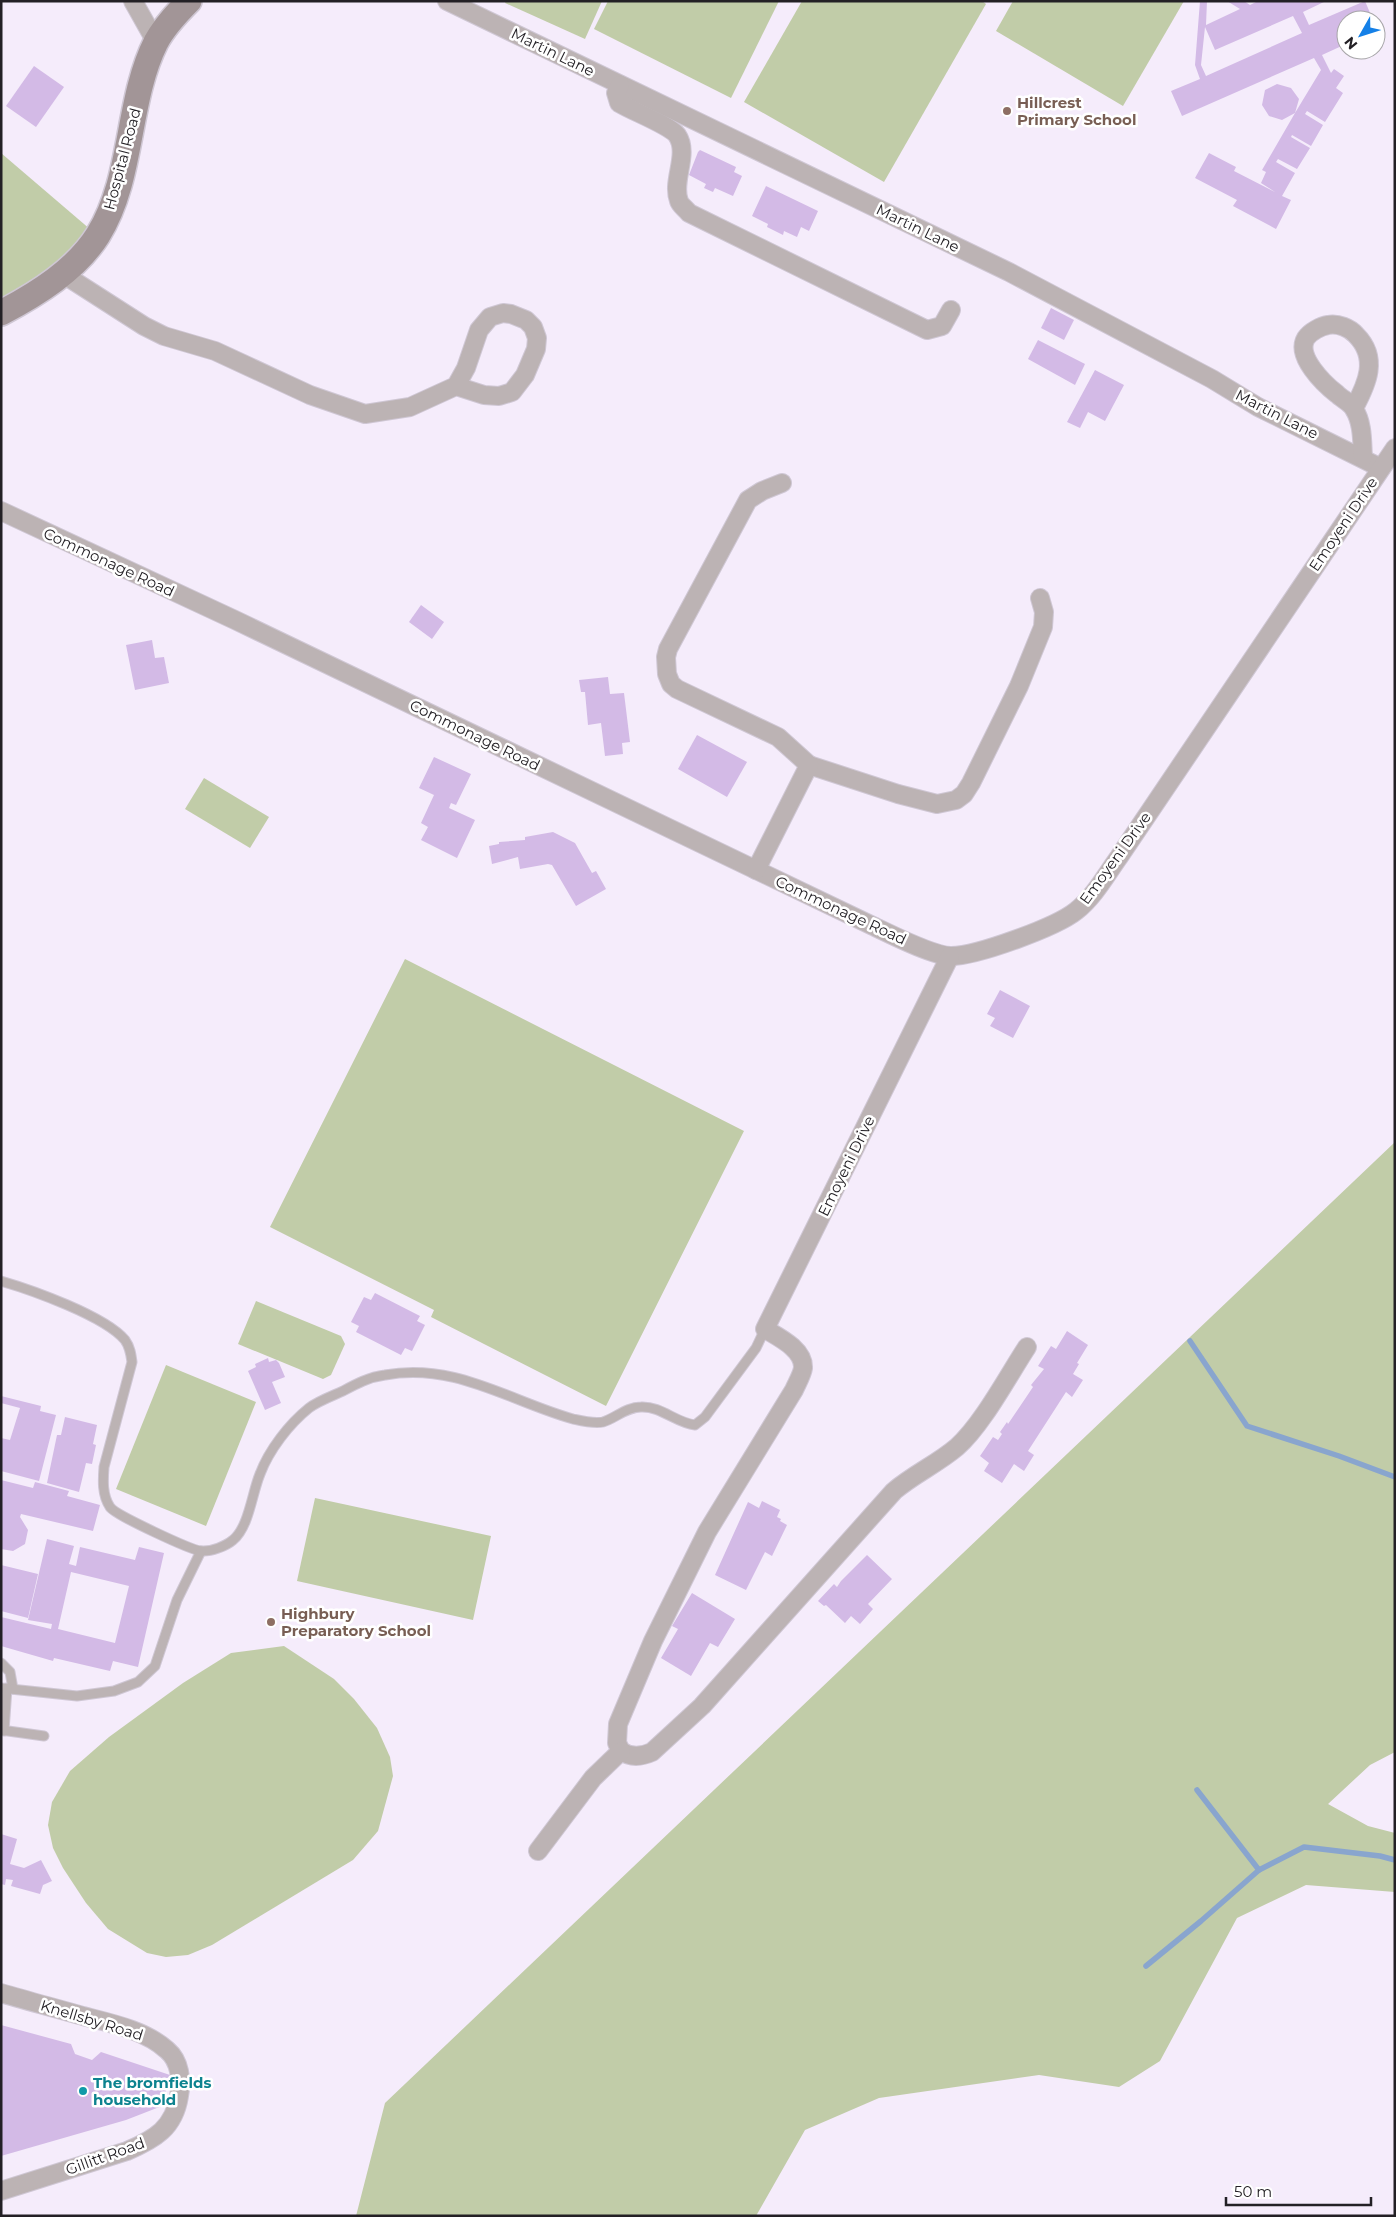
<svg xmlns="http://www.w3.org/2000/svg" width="1396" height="2217" viewBox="0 0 1396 2217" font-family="Montserrat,sans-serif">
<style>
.green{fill:#c1cca8}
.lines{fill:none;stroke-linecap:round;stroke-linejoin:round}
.stream{stroke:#89a5ce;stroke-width:5.5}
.building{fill:#d3bae6;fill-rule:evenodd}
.lane-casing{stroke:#cfc7d4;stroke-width:11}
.street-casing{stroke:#cfc7d4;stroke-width:20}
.secondary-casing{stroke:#cfc7d4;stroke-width:28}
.lane{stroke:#bcb3b4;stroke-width:9}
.street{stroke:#bcb3b4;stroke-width:18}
.secondary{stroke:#a29597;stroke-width:25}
.education-dot{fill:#8d6e63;stroke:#fff;stroke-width:2}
.culture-dot{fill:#0f9aa8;stroke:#fff;stroke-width:2}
.labels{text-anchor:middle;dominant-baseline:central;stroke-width:5;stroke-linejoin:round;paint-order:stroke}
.street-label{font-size:15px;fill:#232025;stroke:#fff}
.education-label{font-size:15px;font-weight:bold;fill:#785e54;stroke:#fff;text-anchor:start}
.culture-label{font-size:15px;font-weight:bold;fill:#0d838f;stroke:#fff;text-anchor:start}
</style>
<rect width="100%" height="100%" fill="#f5ecfb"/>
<g class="green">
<polygon points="506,1 602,1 585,39 505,3"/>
<polygon points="608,1 779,1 731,98 594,29"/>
<polygon points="802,1 982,1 986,4 884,182 744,102"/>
<polygon points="1013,1 1184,1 1123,106 996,31"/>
<polygon points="1,153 98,236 1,313"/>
<polygon points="204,778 269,817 250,848 185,809"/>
<polygon points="405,959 744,1131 606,1406 431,1317 434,1310 270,1227"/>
<polygon points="1395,1142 1395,1752 1370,1765 1328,1804 1368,1826 1395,1833 1395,1892 1306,1885 1237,1918 1160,2061 1119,2087 1039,2075 879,2098 805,2130 756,2216 356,2216 385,2103"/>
<polygon points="256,1301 341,1336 345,1344 331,1375 323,1379 238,1344"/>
<polygon points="166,1365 256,1402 206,1526 116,1489"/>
<polygon points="315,1498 491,1536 473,1620 297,1581"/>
<polygon points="284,1646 334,1679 354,1699 377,1728 390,1757 393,1776 378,1831 353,1860 212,1945 188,1955 166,1957 147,1953 108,1929 86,1903 63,1868 53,1848 48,1825 52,1802 70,1771 109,1737 183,1683 231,1653"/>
</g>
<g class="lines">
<g class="stream">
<polyline points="1190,1341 1247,1426 1339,1456 1395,1477"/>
<polyline points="1197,1790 1259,1870"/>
<polyline points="1146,1966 1201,1921 1259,1870 1304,1847 1380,1856 1395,1860"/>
</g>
</g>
<g class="building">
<path d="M1200 1H1207L1206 25 1240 9 1227 1H1244L1250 5 1258 1H1326L1303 12 1309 25 1365 1 1373 20H1346V44L1322 55 1331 73 1334 69 1344 76 1336 88 1343 93 1325 122 1307 111 1305 114 1323 125 1311 146 1292 135 1291 137 1310 148 1297 169 1278 159 1276 162 1295 173 1282 196 1291 200 1276 229 1233 206 1237 200 1195 178 1209 153 1236 167 1234 171 1275 192 1261 183 1266 172 1262 170 1295 113 1282 120 1269 116 1262 105 1265 90 1277 84 1291 88 1299 99 1295 113 1321 70 1314 58 1182 116 1171 91 1200 79 1195 65ZM1293 16 1302 33 1206 76 1201 65 1205 27 1215 50Z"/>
<polygon points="34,66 64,87 36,127 6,106"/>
<polygon points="700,150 736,167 734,172 742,176 733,196 715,188 713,192 704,188 706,184 689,175 698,152"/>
<polygon points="766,186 818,211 809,231 801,227 797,237 784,231 783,235 767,227 768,224 752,216"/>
<polygon points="1051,308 1074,320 1064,340 1041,328"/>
<polygon points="1038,340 1085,364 1075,385 1028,359"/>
<polygon points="1095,370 1124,385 1105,421 1088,412 1080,428 1067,422"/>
<polygon points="421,605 444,622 432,639 409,622"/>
<polygon points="152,640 155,658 164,657 169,683 135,690 126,645"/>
<polygon points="608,677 610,694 624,693 630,742 622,743 623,754 605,756 601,723 588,725 585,692 581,692 579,680"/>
<polygon points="697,735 747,762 727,797 678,769"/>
<polygon points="434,757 471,774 456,805 451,803 449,808 475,820 457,858 421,840 428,827 421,823 434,795 419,788"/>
<polygon points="553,832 575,843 592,873 596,871 606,889 576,906 552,865 548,864 520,869 518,857 492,864 489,846 499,844 499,842 525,840 525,837"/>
<polygon points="1000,990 1030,1006 1013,1038 990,1026 995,1018 987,1014"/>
<polygon points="375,1293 420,1316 417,1321 425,1325 412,1351 405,1348 401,1355 356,1332 359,1326 351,1322 364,1297 371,1300"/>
<polygon points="1067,1331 1088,1345 1077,1363 1079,1364 1073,1374 1083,1380 1072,1397 1066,1392 1028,1451 1034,1455 1024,1471 1014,1464 1002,1483 984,1471 989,1463 980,1456 993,1437 998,1440 1002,1434 1000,1432 1007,1422 1008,1424 1033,1387 1031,1385 1044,1369 1038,1366 1051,1346 1056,1349"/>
<polygon points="268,1358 269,1362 276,1360 279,1363 285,1377 272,1382 281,1403 265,1410 248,1371 256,1367 255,1364"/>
<polygon points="1,1396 41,1406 40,1411 56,1415 39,1481 1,1471 1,1438 10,1440 20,1408 1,1403"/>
<polygon points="65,1417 97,1425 93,1444 96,1445 92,1464 86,1463 79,1492 47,1483 57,1435 61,1435"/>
<polygon points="1,1480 33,1488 35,1482 69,1491 67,1496 100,1505 93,1531 21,1514 20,1517 28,1530 25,1544 13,1551 1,1549"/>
<polygon points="762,1501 780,1510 777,1517 781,1519 780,1521 787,1525 772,1556 765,1552 746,1590 715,1575 748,1502 759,1508"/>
<path d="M47 1539 74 1546 69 1564 76 1566 80 1547 135 1560 139 1547 164 1553 138 1667 113 1661 110 1671 54 1658 53 1661 1 1646V1617L51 1629 52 1624 28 1620ZM71 1572 129 1586 115 1643 58 1629Z"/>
<polygon points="867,1555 892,1579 868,1604 873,1609 860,1624 851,1616 845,1623 826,1605 824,1606 818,1601 834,1584 837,1587 841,1581"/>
<polygon points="1,1565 38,1574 28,1618 1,1611"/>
<polygon points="692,1593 735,1619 718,1647 710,1643 691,1676 661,1658 678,1629 672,1626"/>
<polygon points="1,1834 17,1839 10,1864 24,1868 41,1860 52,1881 43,1885 40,1894 11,1886 13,1880 6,1879 5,1885 1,1884"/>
<polygon points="1,2025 71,2044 75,2054 92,2060 101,2052 170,2075 162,2106 126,2120 1,2156"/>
</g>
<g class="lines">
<defs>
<g id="lane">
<path d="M1 1281C32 1290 105 1316 125 1340 130 1347 131 1354 132 1362L104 1467C103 1480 102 1495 110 1507 115 1515 191 1550 201 1551 211 1552 226 1546 233 1540 249 1527 252 1493 260 1474 269 1450 289 1424 309 1408 318 1401 332 1396 343 1391 356 1384 369 1377 385 1375 455 1362 509 1401 573 1419 582 1421 594 1424 603 1422 616 1418 626 1407 641 1407 661 1406 676 1423 695 1425L705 1417 756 1348 765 1329"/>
<polyline points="1,1663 10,1672 13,1689"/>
<polyline points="1,1688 77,1696 114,1691 138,1682 155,1666 177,1600 201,1551"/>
<polyline points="1,1730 44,1736"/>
<polyline points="4,1731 7,1688"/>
</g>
<g id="street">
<polyline points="133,1 156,42"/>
<polyline points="447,1 1009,272 1212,379 1258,407 1381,468"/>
<path d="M620 85 616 93 619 103C632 111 669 125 677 135 690 154 671 181 679 201 680 205 686 209 689 213L927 330 942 326 951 310"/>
<polyline points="63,274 144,326 164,336 215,351 310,395 365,414 410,407 456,386 466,368 479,330 490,317 503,313 511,314 526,320 533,327 537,338 536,349 525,375 512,392 499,396 484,395 456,386"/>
<path d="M1354 408C1367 384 1379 358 1356 335 1350 328 1338 323 1328 325 1321 326 1310 332 1306 338 1295 356 1324 384 1337 394 1342 399 1351 403 1354 409 1363 423 1362 442 1363 457"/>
<path d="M1 511 235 620 873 926C890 934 933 956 951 956 977 956 1056 927 1076 911 1094 897 1106 875 1119 857L1395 448"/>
<polyline points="809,765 898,794 937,804 956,800 964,794 971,783 1019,686 1043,627 1044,612 1040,598"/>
<polyline points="756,870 809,765 778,737 677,689 671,684 667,674 666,657 668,649 748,500 762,491 782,483"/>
<path d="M950 956 765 1329C778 1337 804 1349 803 1368 802 1375 797 1383 794 1390L707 1532 653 1641 618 1724 617 1743 621 1751C631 1758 641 1757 652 1752L702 1706 894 1491C914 1474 937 1464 957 1447 982 1425 1008 1376 1027 1347"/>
<polyline points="538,1851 593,1778 621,1751"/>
<path d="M1 1993C28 2001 55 2008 83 2016 110 2023 145 2030 167 2050 180 2061 182 2080 179 2096 174 2128 155 2139 127 2151L1 2191"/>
</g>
<path id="secondary" d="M1 313C37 294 76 270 98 235 134 177 126 102 156 42 164 27 177 13 189 1"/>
</defs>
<use href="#lane" class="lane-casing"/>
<use href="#street" class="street-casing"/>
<use href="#secondary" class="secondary-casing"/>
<use href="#lane" class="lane"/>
<use href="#street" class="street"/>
<use href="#secondary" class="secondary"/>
</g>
<g class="education-dot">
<circle cx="1007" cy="111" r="5"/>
<circle cx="271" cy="1622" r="5"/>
</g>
<circle class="culture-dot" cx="83" cy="2091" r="5"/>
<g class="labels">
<g class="street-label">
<text transform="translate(553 52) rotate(26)">Martin Lane</text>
<text transform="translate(122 159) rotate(-75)">Hospital Road</text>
<text transform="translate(918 228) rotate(26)">Martin Lane</text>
<text transform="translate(1277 414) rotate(27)">Martin Lane</text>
<text transform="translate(1343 524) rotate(-56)">Emoyeni Drive</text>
<text transform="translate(109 562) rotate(25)">Commonage Road</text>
<text transform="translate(475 735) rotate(26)">Commonage Road</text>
<text transform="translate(1115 858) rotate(-54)">Emoyeni Drive</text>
<text transform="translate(841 910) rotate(25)">Commonage Road</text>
<text transform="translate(846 1166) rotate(-64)">Emoyeni Drive</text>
<text transform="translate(92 2020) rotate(17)">Knellsby Road</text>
<text transform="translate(105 2156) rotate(-20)">Gillitt Road</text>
</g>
<g class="education-label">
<text x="1017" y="102">Hillcrest<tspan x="1017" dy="17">Primary School</tspan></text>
<text x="281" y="1613">Highbury<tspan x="281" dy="17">Preparatory School</tspan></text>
</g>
<g class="culture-label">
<text x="93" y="2082">The bromfields<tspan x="93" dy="17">household</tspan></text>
</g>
</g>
<rect width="1396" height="2217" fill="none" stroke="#232025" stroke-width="5"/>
<g transform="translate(1361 35) rotate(231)"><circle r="24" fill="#ffffff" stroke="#a7a6a8"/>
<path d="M0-4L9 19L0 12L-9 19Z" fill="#1580e7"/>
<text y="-8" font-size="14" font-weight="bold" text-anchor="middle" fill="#232025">N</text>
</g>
<path d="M1226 2197v8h145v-8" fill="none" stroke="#232025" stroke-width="2.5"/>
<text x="1234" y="2197" font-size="15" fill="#232025" stroke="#ffffff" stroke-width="4" paint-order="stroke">50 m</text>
</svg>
